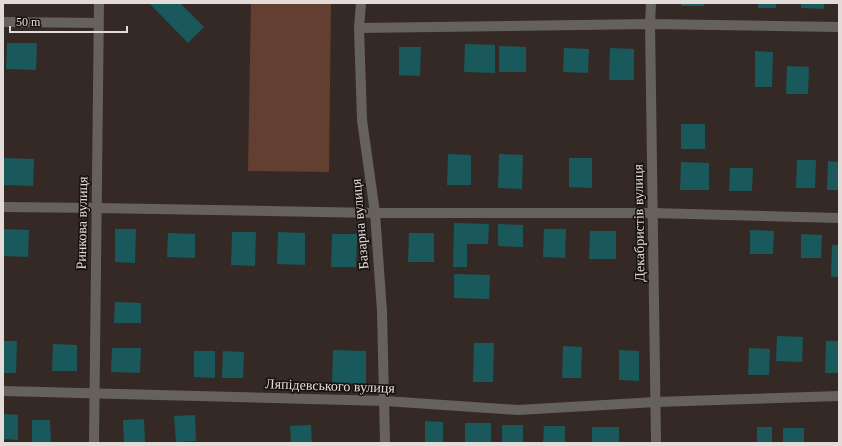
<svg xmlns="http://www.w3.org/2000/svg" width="842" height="446" viewBox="0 0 842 446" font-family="'Times New Roman',serif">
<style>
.green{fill:#623f31}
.building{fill:#19595b}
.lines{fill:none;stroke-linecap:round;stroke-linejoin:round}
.street{stroke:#67615e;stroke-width:10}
.labels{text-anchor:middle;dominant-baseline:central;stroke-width:3.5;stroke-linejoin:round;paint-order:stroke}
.street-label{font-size:14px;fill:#e3dbd8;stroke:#181311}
</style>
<rect width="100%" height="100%" fill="#352925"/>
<polygon class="green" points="251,3 331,3 329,172 248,171"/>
<g class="building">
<polygon points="149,3 180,3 204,27 188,43"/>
<rect x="681" y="3" width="23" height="3"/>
<rect x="758" y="3" width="18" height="5"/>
<polygon points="801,3 824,3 824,9 801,8"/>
<polygon points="7,43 37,43 36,70 6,69"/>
<polygon points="465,44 495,45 495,73 464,72"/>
<polygon points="499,46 526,47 526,72 499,72"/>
<polygon points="399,47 421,47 420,76 399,75"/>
<polygon points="564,48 589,49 588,73 563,72"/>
<polygon points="610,48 634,49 634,80 609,80"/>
<polygon points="755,51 773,52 772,87 755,87"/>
<polygon points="787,66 809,67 808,94 786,94"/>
<rect x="681" y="124" width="24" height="25"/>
<polygon points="448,154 471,155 471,185 447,185"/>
<polygon points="499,154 523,155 522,189 498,188"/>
<polygon points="3,158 34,159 33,186 3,185"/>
<polygon points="569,158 592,158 592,188 569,187"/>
<polygon points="797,160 816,160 815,188 796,188"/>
<polygon points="828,161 839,162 839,190 827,190"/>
<polygon points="681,162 709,163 709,190 680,190"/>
<polygon points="730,168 753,168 752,191 729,191"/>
<polygon points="454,223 489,224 488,244 467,244 467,267 453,267"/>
<polygon points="498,224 523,225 523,247 498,246"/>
<polygon points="3,229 29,230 28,257 3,256"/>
<polygon points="115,229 136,229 135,263 115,262"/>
<polygon points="544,229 566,229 565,258 543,257"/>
<polygon points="750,230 774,231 773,254 750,254"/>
<polygon points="590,231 616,231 616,259 589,259"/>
<polygon points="232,232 256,232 255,266 231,265"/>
<polygon points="278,232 305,233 305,265 277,264"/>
<polygon points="168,233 195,234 195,258 167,257"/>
<polygon points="409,233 434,233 434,262 408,262"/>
<polygon points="332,234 357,234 356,267 331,267"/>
<polygon points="801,234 822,235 821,258 801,258"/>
<polygon points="832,245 839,245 839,277 831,277"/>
<polygon points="454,274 490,275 489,299 454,298"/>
<polygon points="115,302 141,303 141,323 114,323"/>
<polygon points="777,336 803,337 802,362 776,361"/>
<polygon points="3,341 17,341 16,373 3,373"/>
<polygon points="826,341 839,341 839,373 825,373"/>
<polygon points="474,343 494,343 493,382 473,382"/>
<polygon points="53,344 77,345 77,371 52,371"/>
<polygon points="563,346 582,347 581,378 562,378"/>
<polygon points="112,348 141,348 140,373 111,372"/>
<polygon points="749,348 770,349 769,375 748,375"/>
<polygon points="333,350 366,351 366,384 332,383"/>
<polygon points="619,350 639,351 639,381 619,380"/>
<polygon points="194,351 215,351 215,378 194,377"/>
<polygon points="223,351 244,352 243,378 222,378"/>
<polygon points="3,414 18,415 18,440 3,439"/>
<polygon points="195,415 196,441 176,442 174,416"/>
<polygon points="144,419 145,443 124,443 123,420"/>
<polygon points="32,420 50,420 51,443 32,443"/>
<polygon points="425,421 443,422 443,443 425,443"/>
<rect x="465" y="423" width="26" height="20"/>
<polygon points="311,425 312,443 291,443 290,426"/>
<rect x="502" y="425" width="21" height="18"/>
<polygon points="544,426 565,426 565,443 543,443"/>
<rect x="592" y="427" width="27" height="16"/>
<rect x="757" y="427" width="15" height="16"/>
<rect x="783" y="428" width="21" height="15"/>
</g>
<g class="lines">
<g class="street">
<polyline points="361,3 359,28 362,120 375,213 382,311 385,443"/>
<polyline points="651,3 650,24 656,443"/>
<polyline points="3,22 98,23"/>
<polyline points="359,28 650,24 839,27"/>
<polyline points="3,207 97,208 375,213 652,213 839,218"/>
<polyline points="3,391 385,401 518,410 656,402 839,396"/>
<polyline points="94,443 99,3"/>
</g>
</g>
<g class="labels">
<g class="street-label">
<text transform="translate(82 223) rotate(-89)">Ринкова вулиця</text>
<text transform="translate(639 223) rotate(-91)">Декабристів вулиця</text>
<text transform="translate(360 224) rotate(-95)">Базарна вулиця</text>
<text transform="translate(330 386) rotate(2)">Ляпідевського вулиця</text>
</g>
</g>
<rect width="842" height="446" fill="none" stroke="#e3dbd8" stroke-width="8"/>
<path d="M10 26v6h117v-6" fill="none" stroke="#e3dbd8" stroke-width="2"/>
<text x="16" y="26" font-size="12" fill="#e3dbd8" stroke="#181311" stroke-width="3" paint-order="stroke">50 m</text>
</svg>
